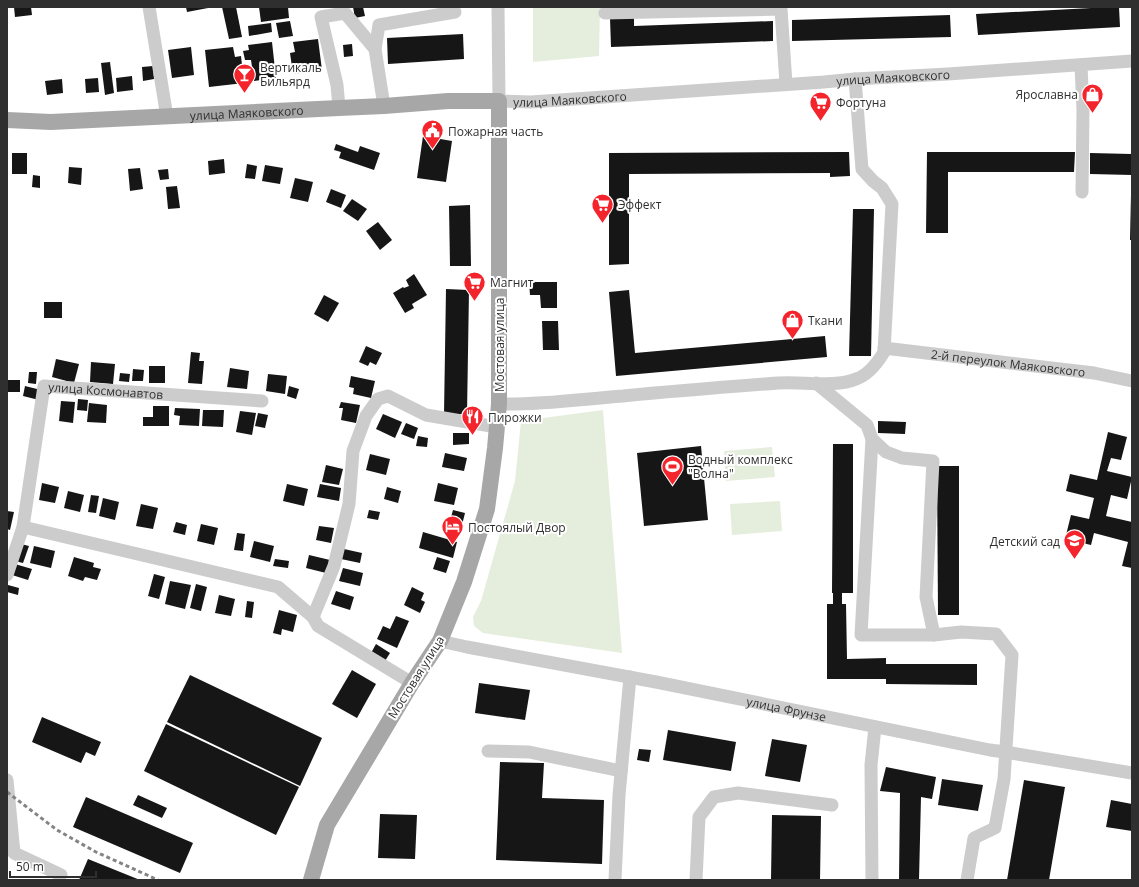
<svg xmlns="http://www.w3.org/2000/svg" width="1139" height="887" viewBox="0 0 1139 887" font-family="'Open Sans',sans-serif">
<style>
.green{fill:#e5eedc}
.building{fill:#161616}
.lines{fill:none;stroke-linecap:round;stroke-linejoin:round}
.minor{stroke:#ccc;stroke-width:13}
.major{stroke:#a7a7a7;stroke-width:16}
.rail{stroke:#848484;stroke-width:3;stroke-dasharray:4 3;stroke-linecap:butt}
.labels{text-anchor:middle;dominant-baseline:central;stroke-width:4;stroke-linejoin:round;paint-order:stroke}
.poi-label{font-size:12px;fill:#2f2f2f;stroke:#fff;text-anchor:start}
.street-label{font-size:12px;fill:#2f2f2f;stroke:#fff}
</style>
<rect width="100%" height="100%" fill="#fff"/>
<g class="green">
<polygon points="533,7 600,7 599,56 533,62"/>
<polygon points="603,410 622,653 483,633 474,626 473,617 481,601 515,481 521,421"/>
<polygon points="772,447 775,477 726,481 724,451"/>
<polygon points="780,501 782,531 732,535 730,504"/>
</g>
<g class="building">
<polygon points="14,7 31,7 32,15 15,17"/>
<polygon points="186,7 208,7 208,8 187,12"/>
<polygon points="222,7 236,7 242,37 229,39"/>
<polygon points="259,7 288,7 289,18 261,22"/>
<polygon points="353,7 363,7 365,16 355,18"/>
<polygon points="1110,7 1119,7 1120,27 978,35 976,14"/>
<polygon points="950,15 951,37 792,41 792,20"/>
<polygon points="634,17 634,26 773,21 773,41 611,47 610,18"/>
<polygon points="290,21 293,36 279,38 276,23"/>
<polygon points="271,23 272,32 249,36 248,26"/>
<polygon points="463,34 464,59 388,64 387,38"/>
<polygon points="318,39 322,70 293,74 290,53 295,52 293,42"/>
<polygon points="272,42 276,78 254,81 251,60 245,60 243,51 249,50 248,45"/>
<polygon points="352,44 353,56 344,57 343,45"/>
<polygon points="191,47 194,75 172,78 168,50"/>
<polygon points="233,47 235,57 241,56 244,83 209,87 205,50"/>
<polygon points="110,62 114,93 105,95 101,63"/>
<polygon points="153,66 154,79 143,81 142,67"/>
<polygon points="132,76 133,90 117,92 116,78"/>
<polygon points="98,78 99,92 86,93 85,79"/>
<polygon points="62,79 63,93 47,95 45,81"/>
<polygon points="423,136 452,141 446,182 417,178"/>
<polygon points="336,144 358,152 360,146 380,153 374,170 339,158 341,152 334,150"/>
<polygon points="849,152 850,176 830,177 830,173 629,174 629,264 609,265 609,153"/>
<polygon points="927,152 1075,152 1074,172 948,172 948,233 926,233"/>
<rect x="12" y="153" width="15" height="21"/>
<polygon points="1090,153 1132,154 1132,175 1090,174"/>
<polygon points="224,159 225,173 209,175 208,161"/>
<polygon points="247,164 257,166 255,179 245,178"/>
<polygon points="265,165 283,168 280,184 262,181"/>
<polygon points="69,167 82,168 81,185 68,183"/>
<polygon points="140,168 143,189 130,191 128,169"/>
<polygon points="168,169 169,179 160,180 158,170"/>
<polygon points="33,175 40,176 40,188 32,187"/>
<polygon points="295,178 313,182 308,202 290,198"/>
<polygon points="177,186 180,208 168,209 166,187"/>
<polygon points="331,189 346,195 341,208 326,202"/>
<polygon points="1131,195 1132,195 1132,240 1130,240"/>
<polygon points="352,199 367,209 358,221 343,211"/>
<polygon points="470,205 471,266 450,266 449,206"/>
<polygon points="853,209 874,209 871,356 849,356"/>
<polygon points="378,222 392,240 380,250 366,231"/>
<polygon points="414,274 427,295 412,304 414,308 405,313 393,293 403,287 404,288 409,286 406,280"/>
<polygon points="529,282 557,282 557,308 541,308 540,295 530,295"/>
<polygon points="446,289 469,290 467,414 444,414"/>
<polygon points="629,290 635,353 825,336 827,357 616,376 609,292"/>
<polygon points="324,295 339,303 328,322 314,314"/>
<rect x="44" y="302" width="18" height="16"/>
<polygon points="542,321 558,321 559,350 543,350"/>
<polygon points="366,346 382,353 376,365 370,362 368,366 359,362"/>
<polygon points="191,352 200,353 199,361 204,361 202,384 188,383"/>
<polygon points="56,359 79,364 74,383 52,377"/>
<polygon points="91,362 115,364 113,384 90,382"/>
<rect x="149" y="366" width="16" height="17"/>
<polygon points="230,368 249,371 247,389 227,387"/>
<polygon points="133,369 144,370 143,381 132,381"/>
<polygon points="29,372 37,372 36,384 28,383"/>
<polygon points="120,373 130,374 129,382 119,381"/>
<polygon points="268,374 287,376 285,394 266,391"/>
<polygon points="351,376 375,381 371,398 353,394 354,388 349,387"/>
<rect x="7" y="380" width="13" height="12"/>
<polygon points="25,386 45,391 43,401 23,396"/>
<polygon points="289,386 299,389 296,399 287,396"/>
<polygon points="78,399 88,400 87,411 77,410"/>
<polygon points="61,401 75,402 73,423 59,421"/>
<polygon points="341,402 360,405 356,423 341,420 343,408 339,408"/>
<polygon points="89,403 107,405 106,423 87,422"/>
<polygon points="153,406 169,406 169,426 143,426 143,417 153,417"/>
<polygon points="175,408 200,409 199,426 179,425 180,416 174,415"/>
<polygon points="203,410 224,410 223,427 202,426"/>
<polygon points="240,411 256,413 252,435 236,432"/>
<polygon points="258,413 268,415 265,428 255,426"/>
<polygon points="383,414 402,422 395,438 376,429"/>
<polygon points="878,421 906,422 905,434 878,433"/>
<polygon points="406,423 418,428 414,439 401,434"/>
<polygon points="1108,432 1127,437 1121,460 1111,458 1107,471 1132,477 1127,499 1111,495 1106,516 1132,522 1132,568 1122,566 1128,542 1094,533 1091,545 1065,539 1071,515 1089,519 1094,498 1066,491 1070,474 1097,480"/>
<polygon points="453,433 469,433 469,444 453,445"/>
<polygon points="418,436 428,438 427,447 416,446"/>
<polygon points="833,444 853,444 853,593 842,593 842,604 846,604 847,659 886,658 886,664 977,664 977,685 886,684 886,679 827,679 827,604 833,604 833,593 832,593"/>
<polygon points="701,446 708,520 644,526 637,453"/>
<polygon points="445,453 467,458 464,471 442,467"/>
<polygon points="370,454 390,459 386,475 366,470"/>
<polygon points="326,465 343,469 339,485 322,482"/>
<polygon points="937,466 959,466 959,615 938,615"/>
<polygon points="42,483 59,487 55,503 39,500"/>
<polygon points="438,483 458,488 454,505 434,501"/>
<polygon points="287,484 308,489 304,506 283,501"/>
<polygon points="320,484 341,488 339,501 317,497"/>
<polygon points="387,487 401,491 398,503 384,499"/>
<polygon points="68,491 84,495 80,512 64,508"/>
<polygon points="91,495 99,496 96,513 88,512"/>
<polygon points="103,498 119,502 115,520 99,516"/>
<polygon points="141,504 158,508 153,529 136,526"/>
<polygon points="369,510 380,512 378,520 367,518"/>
<polygon points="453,510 465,513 462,525 450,521"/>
<polygon points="7,511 14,512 10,530 7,529"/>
<polygon points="176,522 187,525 185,535 173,532"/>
<polygon points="201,524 218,528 214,545 197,541"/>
<polygon points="319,526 334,528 331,543 316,540"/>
<polygon points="423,532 457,542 453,558 419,548"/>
<polygon points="237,533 245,534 243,551 234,550"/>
<polygon points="254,541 274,546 270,562 250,557"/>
<polygon points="21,544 29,546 23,563 15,561"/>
<polygon points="34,546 55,551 51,568 30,563"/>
<polygon points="344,549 362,553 360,563 341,559"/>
<polygon points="309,555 330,560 326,573 306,568"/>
<polygon points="74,557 94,563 93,567 101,569 97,580 85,577 83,581 68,576"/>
<polygon points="437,557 450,561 446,573 433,569"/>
<polygon points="275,559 289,561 288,568 273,566"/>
<polygon points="15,564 32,569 28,580 12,575"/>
<polygon points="343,568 363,573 360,586 339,581"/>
<polygon points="154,574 165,577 159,599 148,596"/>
<polygon points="170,581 191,585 185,609 165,604"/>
<polygon points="196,584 207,587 201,611 190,608"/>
<polygon points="8,585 19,588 18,595 7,592"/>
<polygon points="412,587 424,593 421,600 425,602 420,613 404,605"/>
<polygon points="336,591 354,597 350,610 331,604"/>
<polygon points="219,595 235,599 231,616 215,613"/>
<polygon points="247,601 254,602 252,618 245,617"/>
<polygon points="279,610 297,615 293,632 282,629 281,635 273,633"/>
<polygon points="396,616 409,621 397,648 377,639 383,626 390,629"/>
<polygon points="376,644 390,653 385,661 371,653"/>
<polygon points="352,670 376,684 357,718 332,704"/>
<polygon points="190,675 322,738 300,786 167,722"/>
<polygon points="479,683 530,690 525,720 475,713"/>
<polygon points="42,717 101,742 95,756 86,752 81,763 32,742"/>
<polygon points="166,724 299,787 276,835 144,771"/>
<polygon points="668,730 736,742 731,771 663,760"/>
<polygon points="772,739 807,745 800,782 765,776"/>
<polygon points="639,749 651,750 649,762 637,760"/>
<polygon points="500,762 544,763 542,798 604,800 602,864 496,860"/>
<polygon points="886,767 936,777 932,799 921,797 919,880 899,880 900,793 880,791"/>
<polygon points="942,779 983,785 978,811 938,805"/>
<polygon points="1024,780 1065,787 1049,880 1007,880"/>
<polygon points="138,795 167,808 162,818 133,805"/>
<polygon points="86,797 193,843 180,873 73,827"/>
<polygon points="1111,800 1132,804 1132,831 1106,827"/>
<polygon points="380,814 417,815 415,859 378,858"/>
<polygon points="772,815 821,816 820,880 771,880"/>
<polygon points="88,859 140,880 79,880"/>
</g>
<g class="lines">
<g class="minor">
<polyline points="149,7 167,117"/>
<path id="s1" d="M498 7 499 101 531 102 824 82 855 79 948 74 1132 61"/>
<polyline points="605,13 781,9 786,84"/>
<polyline points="375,49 379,25 455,12"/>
<polyline points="1081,65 1083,110 1082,192"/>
<polyline points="339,108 337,85 321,17 345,13 375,49 384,106"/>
<path id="s2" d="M884 348 1094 373 1132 381"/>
<polyline points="816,383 867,425 872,439 886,452 902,458 933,461 926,597 934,635 961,632 996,634 1012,655 1004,779 995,828 974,838 967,880"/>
<path d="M499 404C541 405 582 399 623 396 675 391 726 387 778 383 801 381 835 388 856 379 868 375 878 362 884 352L892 204 882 188 873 181 862 169 855 79"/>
<polyline points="872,439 861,635 934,635"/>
<polyline points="23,527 278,587 313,617 318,626 412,683"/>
<path id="s3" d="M7 575 23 527 44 386 262 401"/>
<polyline points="313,617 334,566 349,504 353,451 366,416 378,399 388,396 426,415 497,427"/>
<path id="s4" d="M440 641 467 647 656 682 990 750 1005 752 1132 773"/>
<polyline points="488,751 529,752 621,771"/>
<polyline points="7,780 14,853 61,875"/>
<polyline points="615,880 619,795 630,677"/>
<polyline points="696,880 699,817 714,797 738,793 832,805"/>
<polyline points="872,880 871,765 875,727"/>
</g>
<path class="major" id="s5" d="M7 120 51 122 339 108 384 106 448 101H499V404L495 448 487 509 464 582 440 641 412 683 327 825 311 880"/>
<polyline class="rail" points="7,792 57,830 96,852 158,880"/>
</g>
<defs>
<symbol id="bar-pin" viewBox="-11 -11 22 30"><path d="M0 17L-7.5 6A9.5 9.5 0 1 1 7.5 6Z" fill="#f4242c" stroke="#fff"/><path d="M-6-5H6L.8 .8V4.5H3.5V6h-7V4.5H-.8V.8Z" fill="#fff"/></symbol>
<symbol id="shop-pin" viewBox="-11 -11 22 30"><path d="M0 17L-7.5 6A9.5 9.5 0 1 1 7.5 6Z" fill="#f4242c" stroke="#fff"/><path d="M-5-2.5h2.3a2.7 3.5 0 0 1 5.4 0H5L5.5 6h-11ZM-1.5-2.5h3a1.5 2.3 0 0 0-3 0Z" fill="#fff"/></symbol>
<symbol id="supermarket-pin" viewBox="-11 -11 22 30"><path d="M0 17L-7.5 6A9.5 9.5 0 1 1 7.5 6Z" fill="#f4242c" stroke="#fff"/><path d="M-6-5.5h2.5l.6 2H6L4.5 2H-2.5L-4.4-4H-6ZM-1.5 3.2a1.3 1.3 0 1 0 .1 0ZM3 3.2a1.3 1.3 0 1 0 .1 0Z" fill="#fff"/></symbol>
<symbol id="civic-pin" viewBox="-11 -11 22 30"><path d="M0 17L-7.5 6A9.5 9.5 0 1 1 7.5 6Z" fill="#f4242c" stroke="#fff"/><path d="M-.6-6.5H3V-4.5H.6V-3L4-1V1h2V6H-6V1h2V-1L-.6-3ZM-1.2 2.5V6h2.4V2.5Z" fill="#fff"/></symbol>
<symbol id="restaurant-pin" viewBox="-11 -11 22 30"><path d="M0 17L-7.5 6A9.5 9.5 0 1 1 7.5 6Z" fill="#f4242c" stroke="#fff"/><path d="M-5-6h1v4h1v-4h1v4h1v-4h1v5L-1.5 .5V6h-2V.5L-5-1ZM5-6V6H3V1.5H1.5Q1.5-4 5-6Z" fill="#fff"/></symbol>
<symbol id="stadium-pin" viewBox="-11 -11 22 30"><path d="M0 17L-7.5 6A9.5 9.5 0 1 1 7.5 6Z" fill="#f4242c" stroke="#fff"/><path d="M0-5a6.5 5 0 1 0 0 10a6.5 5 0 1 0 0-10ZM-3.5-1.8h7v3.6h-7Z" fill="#fff"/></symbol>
<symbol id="hotel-pin" viewBox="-11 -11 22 30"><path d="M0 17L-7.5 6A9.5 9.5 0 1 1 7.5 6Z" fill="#f4242c" stroke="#fff"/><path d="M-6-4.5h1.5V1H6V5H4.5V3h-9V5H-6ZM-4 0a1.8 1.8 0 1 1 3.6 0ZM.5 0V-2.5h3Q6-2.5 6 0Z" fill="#fff"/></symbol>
<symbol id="school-pin" viewBox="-11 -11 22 30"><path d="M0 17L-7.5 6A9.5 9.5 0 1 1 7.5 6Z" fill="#f4242c" stroke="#fff"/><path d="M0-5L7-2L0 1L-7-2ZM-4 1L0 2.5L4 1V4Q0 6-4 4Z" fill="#fff"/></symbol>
</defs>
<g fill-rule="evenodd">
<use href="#bar-pin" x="232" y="62" width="25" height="34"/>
<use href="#shop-pin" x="1080" y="82" width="25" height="34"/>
<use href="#supermarket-pin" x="808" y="90" width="25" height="34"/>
<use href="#civic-pin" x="420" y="118" width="25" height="34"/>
<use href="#supermarket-pin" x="590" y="192" width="25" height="34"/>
<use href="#supermarket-pin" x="462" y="270" width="25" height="34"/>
<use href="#shop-pin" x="780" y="308" width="25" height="34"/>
<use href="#restaurant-pin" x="460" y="404" width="25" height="34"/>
<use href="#stadium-pin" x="660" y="454" width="25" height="34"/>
<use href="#hotel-pin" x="440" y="514" width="25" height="34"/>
<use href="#school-pin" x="1062" y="528" width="25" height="34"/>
</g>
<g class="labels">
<g class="poi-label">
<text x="260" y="67">Вертикаль<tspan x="260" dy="14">Бильярд</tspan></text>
<text x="1078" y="94" text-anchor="end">Ярославна</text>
<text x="836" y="102">Фортуна</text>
<text x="448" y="131">Пожарная часть</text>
<text x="618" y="204">Эффект</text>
<text x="490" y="282">Магнит</text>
<text x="808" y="320">Ткани</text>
<text x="488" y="417">Пирожки</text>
<text x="688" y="459">Водный комплекс<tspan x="688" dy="14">"Волна"</tspan></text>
<text x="468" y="527">Постоялый Двор</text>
<text x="1060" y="541" text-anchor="end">Детский сад</text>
</g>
<g class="street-label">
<text stroke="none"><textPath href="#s1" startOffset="489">улица Маяковского</textPath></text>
<text stroke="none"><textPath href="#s1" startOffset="165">улица Маяковского</textPath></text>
<text stroke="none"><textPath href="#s5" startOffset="240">улица Маяковского</textPath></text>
<text transform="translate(499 345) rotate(-90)">Мостовая улица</text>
<text stroke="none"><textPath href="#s2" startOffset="125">2-й переулок Маяковского</textPath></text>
<text stroke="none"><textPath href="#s3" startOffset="255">улица Космонавтов</textPath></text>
<text transform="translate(416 677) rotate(-58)">Мостовая улица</text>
<text stroke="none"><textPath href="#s4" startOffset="353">улица Фрунзе</textPath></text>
</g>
</g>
<rect width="1139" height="887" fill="none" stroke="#2f2f2f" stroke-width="16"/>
<path d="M10 871v6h86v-6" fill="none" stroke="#2f2f2f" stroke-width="2"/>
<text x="16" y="871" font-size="12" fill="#2f2f2f" stroke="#ffffff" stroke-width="3" paint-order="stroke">50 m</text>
</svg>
